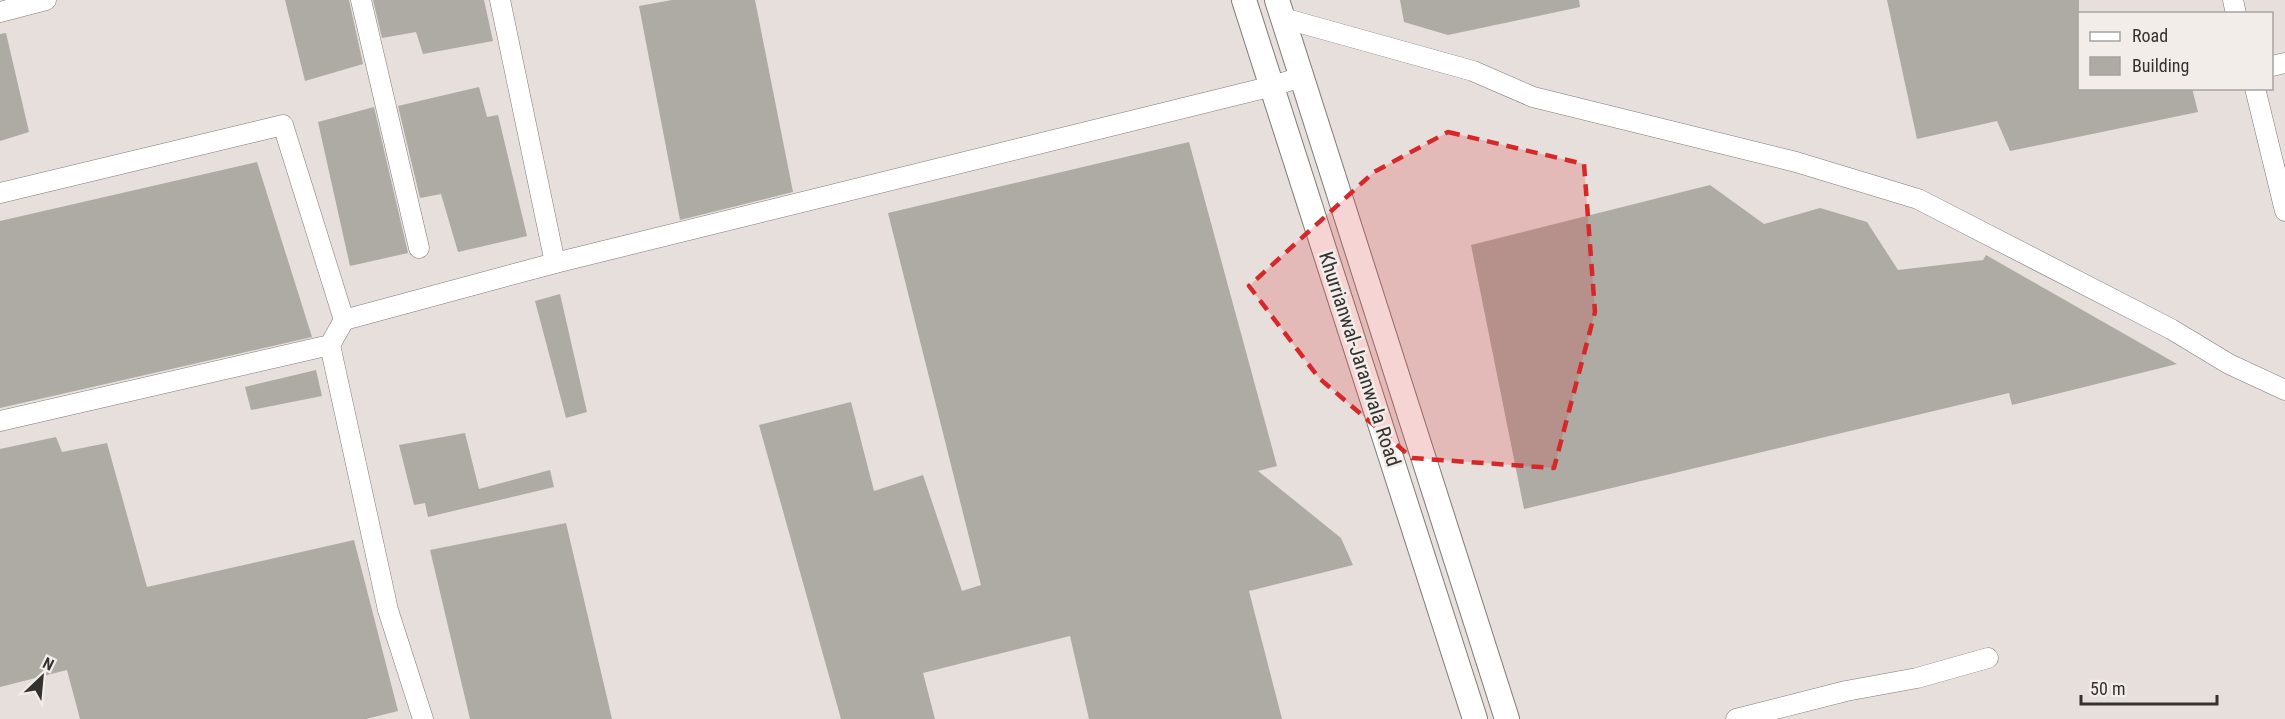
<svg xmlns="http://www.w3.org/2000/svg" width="2285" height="719" viewBox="0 0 2285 719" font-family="'Roboto Condensed',sans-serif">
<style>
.building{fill:#aeaaa4}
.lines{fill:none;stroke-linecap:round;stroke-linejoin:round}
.minor-casing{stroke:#817b78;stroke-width:21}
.major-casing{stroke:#817b78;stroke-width:26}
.minor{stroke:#fff;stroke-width:20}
.major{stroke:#fff;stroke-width:24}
.marked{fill:#d62828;fill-opacity:0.2;stroke:#d62828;stroke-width:4.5;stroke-dasharray:12 8;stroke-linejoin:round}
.labels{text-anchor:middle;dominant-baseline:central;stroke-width:5;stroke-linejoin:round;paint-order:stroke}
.street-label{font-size:20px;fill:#343130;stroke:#f3ede9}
</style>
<rect width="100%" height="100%" fill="#e6dfdc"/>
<g class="building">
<polygon points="285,0 349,0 363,64 305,81"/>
<polygon points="373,0 484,0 493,41 423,54 416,32 382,38"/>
<polygon points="672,0 755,0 793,192 680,220 639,6"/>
<polygon points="1400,0 1579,0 1580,7 1448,35 1404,22"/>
<polygon points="1887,0 2079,0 2079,88 2192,88 2198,112 2010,151 1997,121 1917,139"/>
<polygon points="6,33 29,132 0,141 0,34"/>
<polygon points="479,87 487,117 498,115 527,236 458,252 441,194 420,198 398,106"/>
<polygon points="374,107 408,253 350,266 318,122"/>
<polygon points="1189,142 1277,466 1258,471 1341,538 1353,565 1249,591 1282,719 1089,719 1070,636 923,673 935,719 841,719 759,425 851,402 874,491 923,475 962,591 981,585 888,213"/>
<polygon points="257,162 312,337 0,408 0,221"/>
<polygon points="1710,185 1764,224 1820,208 1867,222 1898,270 1983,260 1986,255 2177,364 2012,405 2009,393 1524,509 1471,245"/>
<polygon points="560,294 587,412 566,418 535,301"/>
<polygon points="316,370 322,396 251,410 245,387"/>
<polygon points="465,433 479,489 550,470 554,487 428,517 425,503 414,505 399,445"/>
<polygon points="56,437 62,452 107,443 147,587 354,540 398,711 366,719 80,719 67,670 0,687 0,449"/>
<polygon points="566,523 612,719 470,719 430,550"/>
</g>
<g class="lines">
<defs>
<g id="minor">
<polyline points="361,0 419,248"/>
<polyline points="500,0 555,263"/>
<polyline points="2233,0 2236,14"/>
<polyline points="0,12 46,0"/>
<polyline points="1283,18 1473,71 1533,97 1796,162 1918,199 2171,329 2229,364 2285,390"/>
<polyline points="2272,66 2285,63"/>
<polyline points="2255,88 2285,211"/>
<polyline points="0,193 283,125 344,320 330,345 0,421"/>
<polyline points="344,320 555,263 1273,86 1301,77"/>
<polyline points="330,345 388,610 423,719"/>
<polyline points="1736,719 1846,691 1917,678 1988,658"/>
</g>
<g id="major">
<polyline points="1244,0 1475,719"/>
<polyline points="1277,0 1507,719"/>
</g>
</defs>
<use href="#minor" class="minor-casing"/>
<use href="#major" class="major-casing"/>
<use href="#minor" class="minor"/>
<use href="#major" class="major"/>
</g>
<path class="marked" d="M1448 132 1584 164 1595 312 1554 468 1412 458 1319 378 1249 286 1374 172Z"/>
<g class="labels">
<g class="street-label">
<text transform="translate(1360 359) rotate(72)">Khurrianwal-Jaranwala Road</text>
</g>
</g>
<rect x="2078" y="12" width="195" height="78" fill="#f3ede9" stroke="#a7a29f" stroke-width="1.5"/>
<rect x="2090" y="32" width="30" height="9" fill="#ffffff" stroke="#a7a29f" stroke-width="1.5"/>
<text x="2132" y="42" font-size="18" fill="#343130">Road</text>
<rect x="2090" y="57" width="30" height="18" fill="#aeaaa4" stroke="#a7a29f" stroke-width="1.5"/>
<text x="2132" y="72" font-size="18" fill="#343130">Building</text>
<g transform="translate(42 677) rotate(26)" stroke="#f3ede9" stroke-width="4.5" paint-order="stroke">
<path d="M0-4.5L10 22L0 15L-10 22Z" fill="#343130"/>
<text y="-9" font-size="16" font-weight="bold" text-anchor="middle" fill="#343130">N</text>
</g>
<path d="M2081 695v9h136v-9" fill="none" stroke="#343130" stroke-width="3"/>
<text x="2090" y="695" font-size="18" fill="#343130" stroke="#f3ede9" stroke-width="4.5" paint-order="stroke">50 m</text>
</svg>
